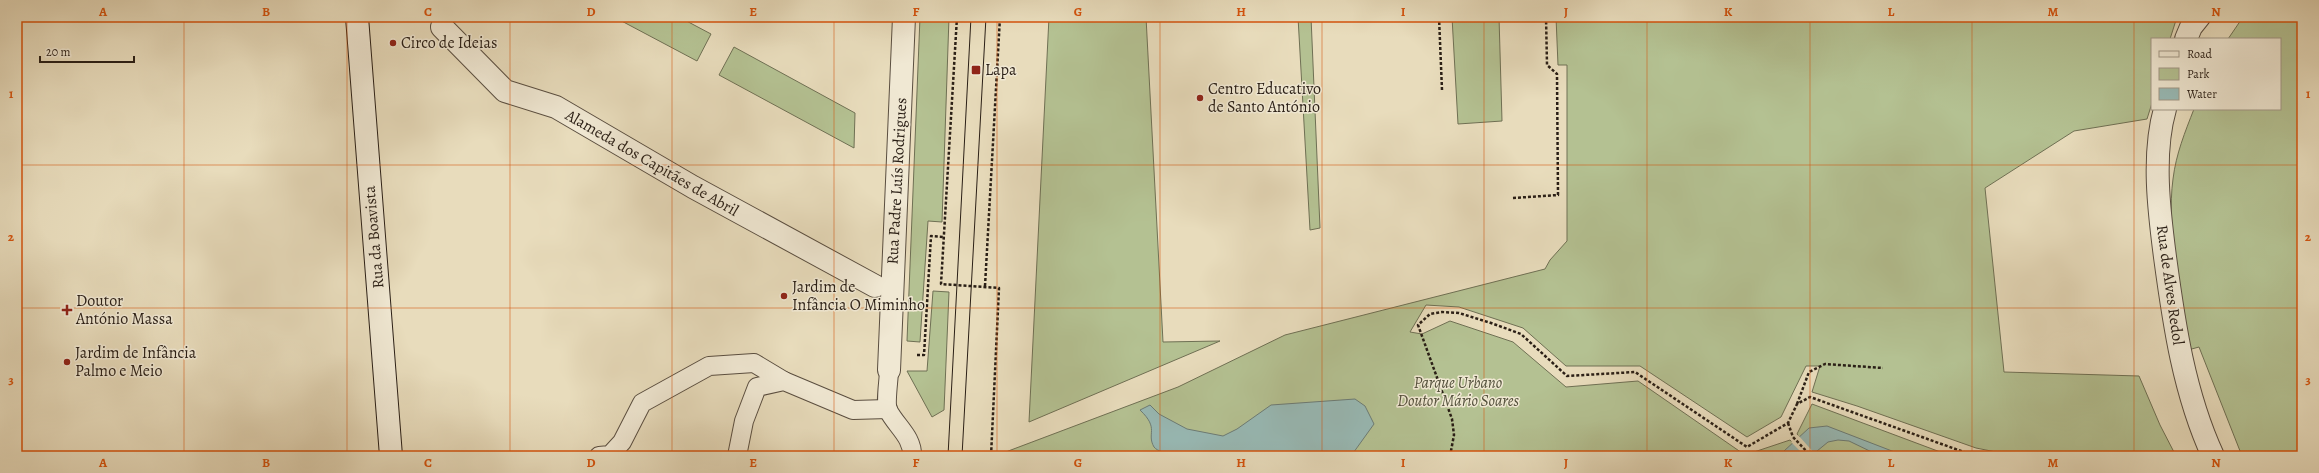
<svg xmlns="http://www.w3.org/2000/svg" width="2319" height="473" viewBox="0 0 2319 473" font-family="Alegreya,serif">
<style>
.green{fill:#b4c192;stroke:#6f7054}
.water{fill:#98bab6;stroke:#6c7c76}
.pier{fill:#e8dcbc}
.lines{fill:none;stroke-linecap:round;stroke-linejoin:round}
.service-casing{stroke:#5a4e40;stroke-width:20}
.pedestrian-casing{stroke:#5a4e40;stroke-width:24}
.minor-casing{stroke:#5a4e40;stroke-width:24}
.secondary-casing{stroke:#2a1f16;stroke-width:24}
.path{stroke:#2a1f16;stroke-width:2.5;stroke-dasharray:3 2;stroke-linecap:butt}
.service{stroke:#f0e8d3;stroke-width:18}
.pedestrian{stroke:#f0e8d3;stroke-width:22}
.minor{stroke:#f0e8d3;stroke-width:22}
.secondary{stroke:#f0e8d3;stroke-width:22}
.tram{stroke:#2a1f16;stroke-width:1}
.grid{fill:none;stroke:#d5530d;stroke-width:1;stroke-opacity:0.55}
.poi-dot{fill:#8f2418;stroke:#f0e8d3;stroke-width:1.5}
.labels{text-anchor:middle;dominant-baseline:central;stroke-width:3;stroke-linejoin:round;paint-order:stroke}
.poi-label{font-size:16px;fill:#2a1f16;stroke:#f0e8d3;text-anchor:start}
.street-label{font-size:16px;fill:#2a1f16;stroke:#f0e8d3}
.park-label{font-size:16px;font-style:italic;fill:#53503b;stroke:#f0e8d3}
.neatline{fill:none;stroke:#d5530d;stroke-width:1.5}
.grid-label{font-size:13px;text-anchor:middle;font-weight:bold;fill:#d5530d}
</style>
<rect width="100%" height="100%" fill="#e8dcbc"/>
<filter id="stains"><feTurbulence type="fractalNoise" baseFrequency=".005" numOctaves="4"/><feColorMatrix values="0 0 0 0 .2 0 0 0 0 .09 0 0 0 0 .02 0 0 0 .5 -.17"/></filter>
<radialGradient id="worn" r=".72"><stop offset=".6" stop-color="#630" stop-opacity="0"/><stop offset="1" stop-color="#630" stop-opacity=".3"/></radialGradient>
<g class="green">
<polygon points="614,17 679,17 711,34 697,61"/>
<polygon points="920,17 949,17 942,222 928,221 920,342 907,341"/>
<polygon points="1049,17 1146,17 1163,342 1220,341 1029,422"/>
<polygon points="1298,17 1311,17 1320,228 1310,230"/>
<polygon points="1452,17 1499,17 1502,121 1458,124"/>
<polygon points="1556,17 2177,17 2170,39 2152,39 2152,103 2147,119 2074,131 1985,188 2004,372 2139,376 2160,425 2176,456 2016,456 1976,448 1857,406 1812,392 1820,366 1806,366 1781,417 1747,437 1640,366 1566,366 1523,328 1459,307 1426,305 1410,332 1422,334 1450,321 1513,342 1566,387 1638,381 1745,455 1790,440 1805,456 1002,456 1003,453 1178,387 1285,335 1545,269 1550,260 1567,241 1567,65 1558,65"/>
<path d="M2243 17H2302V456H2242L2199 347 2188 350C2182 299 2166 230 2173 179 2176 154 2185 132 2194 109H2280V39H2228Z"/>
<polygon points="734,47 855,113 854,148 719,75"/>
<polygon points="933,291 949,292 944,410 932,417 907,371 927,371"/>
<polygon points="1812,404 1951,456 1817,456 1797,434"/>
</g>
<g class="water">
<path d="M1355 399 1365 406 1374 424 1351 456H1171C1166 452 1158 452 1154 447 1146 433 1160 429 1140 410L1150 405 1159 414 1187 429 1223 436 1237 429 1271 405Z"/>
<polygon points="1827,426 1905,456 1880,456 1849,441 1838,440 1828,442 1811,456 1783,456 1784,451 1809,428"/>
</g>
<polygon class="pier" points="1798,435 1816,455 1805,456 1791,442"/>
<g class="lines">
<defs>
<g id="service">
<path d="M889 370C889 379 885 403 888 410 896 426 913 437 912 456"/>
<polyline points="599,456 610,455 622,442 642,403 709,366 754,363 784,381"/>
<polyline points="737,456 744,421 757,387 784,381 853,410 888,409"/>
</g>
<polyline id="pedestrian" points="442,27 505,91 556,107 693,187 875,286"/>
<g id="minor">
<polyline points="2186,39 2191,27 2199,17"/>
<path d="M2165 109C2152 154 2159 211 2165 257 2174 324 2184 393 2213 456"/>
<polyline points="889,370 904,17"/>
</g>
<polyline id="secondary" points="357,17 391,456"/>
</defs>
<use href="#service" class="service-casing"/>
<use href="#pedestrian" class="pedestrian-casing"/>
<use href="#minor" class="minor-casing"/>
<use href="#secondary" class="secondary-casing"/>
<g class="path">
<polyline points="957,17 941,284 999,288 991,456"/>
<polyline points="1439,17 1442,90"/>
<polyline points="1513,198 1558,195 1557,74 1547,65 1546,17"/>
<polyline points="985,286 1000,17"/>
<polyline points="917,355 924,355 931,236 944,237"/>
<polyline points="1797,404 1809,372 1825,364 1883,368"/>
<polyline points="1788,423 1793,437 1811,456"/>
<polyline points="1450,456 1454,435 1452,419 1418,325 1430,314 1442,312 1459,313 1491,323 1521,334 1567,376 1635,372 1747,447 1788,423 1797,404 1810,397 1975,456"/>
</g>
<use href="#service" class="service"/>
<use href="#pedestrian" class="pedestrian"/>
<use href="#minor" class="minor"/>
<use href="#secondary" class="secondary"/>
<g class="tram">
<polyline points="948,456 971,17"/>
<polyline points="962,456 986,17"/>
</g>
</g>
<path class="grid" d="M184 17V456M347 17V456M510 17V456M672 17V456M834 17V456M997 17V456M1160 17V456M1322 17V456M1484 17V456M1647 17V456M1810 17V456M1972 17V456M2134 17V456M17 165H2302M17 308H2302"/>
<g class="poi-dot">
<circle cx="393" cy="43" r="4"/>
<rect x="971" y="65" width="10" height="10" rx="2"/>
<circle cx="1200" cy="98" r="4"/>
<circle cx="784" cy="296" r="4"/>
<path d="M65 304h4v4h4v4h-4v4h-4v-4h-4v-4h4z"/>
<circle cx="67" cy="362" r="4"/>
</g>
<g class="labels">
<g class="poi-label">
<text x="401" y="43">Circo de Ideias</text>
<text x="985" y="70">Lapa</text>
<text x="1208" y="89">Centro Educativo<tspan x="1208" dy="18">de Santo António</tspan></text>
<text x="792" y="287">Jardim de<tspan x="792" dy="18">Infância O Miminho</tspan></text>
<text x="76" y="301">Doutor<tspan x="76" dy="18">António Massa</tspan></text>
<text x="75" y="353">Jardim de Infância<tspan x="75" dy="18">Palmo e Meio</tspan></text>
</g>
<g class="street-label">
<text transform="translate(652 163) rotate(30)">Alameda dos Capitães de Abril</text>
<text transform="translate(897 181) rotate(-87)">Rua Padre Luís Rodrigues</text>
<text transform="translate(374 237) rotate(-95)">Rua da Boavista</text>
<text transform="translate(2170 285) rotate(82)">Rua de Alves Redol</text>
</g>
<g class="park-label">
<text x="1458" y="383">Parque Urbano<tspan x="1458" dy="18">Doutor Mário Soares</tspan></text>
</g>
</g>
<rect width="2319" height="473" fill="none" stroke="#e8dcbc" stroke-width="44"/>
<rect x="2151" y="38" width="130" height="72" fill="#f0e8d3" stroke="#a19887"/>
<rect x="2159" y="51" width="20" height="6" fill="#f0e8d3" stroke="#a19887"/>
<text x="2187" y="58" font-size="12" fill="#2a1f16">Road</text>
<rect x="2159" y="68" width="20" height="12" fill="#b4c192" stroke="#a19887"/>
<text x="2187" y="78" font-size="12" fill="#2a1f16">Park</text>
<rect x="2159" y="88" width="20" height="12" fill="#98bab6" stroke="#a19887"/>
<text x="2187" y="98" font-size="12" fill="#2a1f16">Water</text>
<path d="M40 56v6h94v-6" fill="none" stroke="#2a1f16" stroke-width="2"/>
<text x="46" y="56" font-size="12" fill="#2a1f16" stroke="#f0e8d3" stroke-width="3" paint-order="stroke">20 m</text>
<rect x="22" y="22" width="2275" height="429" class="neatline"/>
<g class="grid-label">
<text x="103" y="16">A</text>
<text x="266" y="16">B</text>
<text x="428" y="16">C</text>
<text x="591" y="16">D</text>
<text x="753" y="16">E</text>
<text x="916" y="16">F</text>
<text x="1078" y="16">G</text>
<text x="1241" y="16">H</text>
<text x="1403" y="16">I</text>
<text x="1566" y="16">J</text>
<text x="1728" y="16">K</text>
<text x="1891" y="16">L</text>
<text x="2053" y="16">M</text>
<text x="2216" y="16">N</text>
<text x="11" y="98">1</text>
<text x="2308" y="98">1</text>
<text x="11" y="241">2</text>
<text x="2308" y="241">2</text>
<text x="11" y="384">3</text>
<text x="2308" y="384">3</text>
<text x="103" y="467">A</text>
<text x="266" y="467">B</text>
<text x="428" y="467">C</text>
<text x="591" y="467">D</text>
<text x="753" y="467">E</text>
<text x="916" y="467">F</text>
<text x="1078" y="467">G</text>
<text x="1241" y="467">H</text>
<text x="1403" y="467">I</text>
<text x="1566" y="467">J</text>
<text x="1728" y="467">K</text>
<text x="1891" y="467">L</text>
<text x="2053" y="467">M</text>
<text x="2216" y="467">N</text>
</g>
<rect width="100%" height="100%" filter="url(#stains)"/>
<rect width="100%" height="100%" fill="url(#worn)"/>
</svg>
